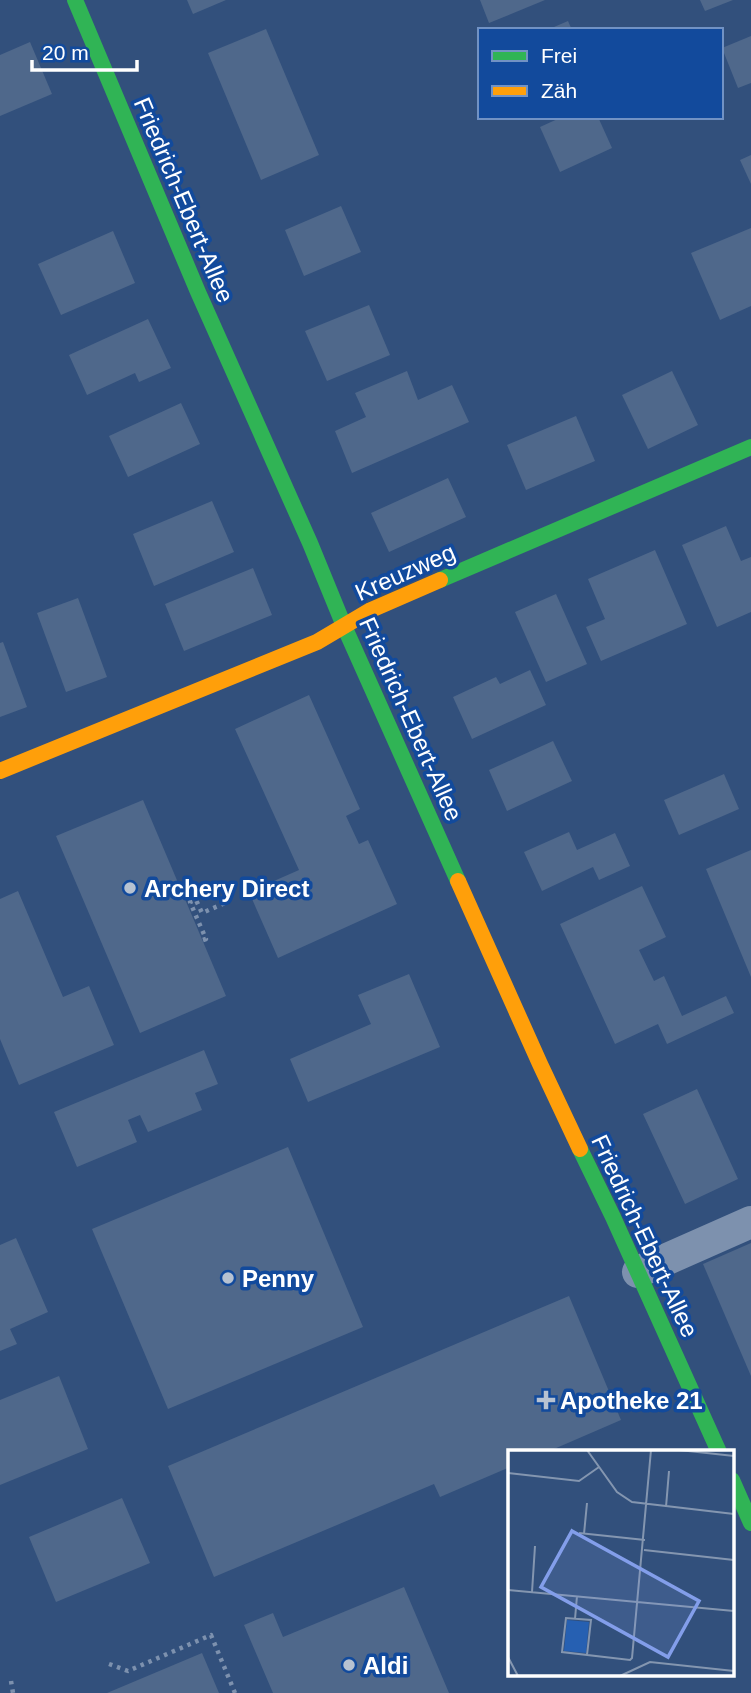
<svg xmlns="http://www.w3.org/2000/svg" width="751" height="1693" viewBox="0 0 751 1693" font-family="Arial,sans-serif">
<style>
.building{fill:#4f688b}
.lines{fill:none;stroke-linecap:round;stroke-linejoin:round}
.path{stroke:#7d91ae;stroke-width:4.5;stroke-dasharray:3.5 5;stroke-linecap:butt}
.street{stroke:#7d91ae;stroke-width:32}
.fast{stroke:#30b455;stroke-width:16}
.slow{stroke:#ff9f0a;stroke-width:16}
.poi-dot{fill:#b7c2d1;stroke:#124a9c;stroke-width:2.5}
.labels{text-anchor:middle;dominant-baseline:central;stroke-width:7;stroke-linejoin:round;paint-order:stroke}
.street-label{font-size:24px;fill:#fff;stroke:#124a9c}
.poi-label{font-size:24px;font-weight:bold;fill:#fff;stroke:#124a9c;text-anchor:start}
.inset-road{fill:none;stroke:#8496b0;stroke-width:2}
.view{fill:#839eea;fill-opacity:0.15;stroke:#839eea;stroke-width:3.5}
.inset-edge{fill:none;stroke:#fff;stroke-width:3.5}
</style>
<rect width="100%" height="100%" fill="#32507c"/>
<g class="building">
<polygon points="187,0 226,0 193,14"/>
<polygon points="480,0 545,0 489,23"/>
<polygon points="700,0 733,0 705,11"/>
<polygon points="568,21 572,30 547,30"/>
<polygon points="266,29 319,155 261,180 208,53"/>
<polygon points="751,36 751,83 738,88 722,48"/>
<polygon points="30,42 52,94 0,116 0,55"/>
<polygon points="562,117 598,117 612,148 560,172 540,127"/>
<polygon points="751,155 751,184 740,160"/>
<polygon points="341,206 361,252 304,276 285,230"/>
<polygon points="751,228 751,306 720,320 691,253"/>
<polygon points="113,231 135,283 61,315 38,264"/>
<polygon points="369,305 390,355 327,381 305,331"/>
<polygon points="148,319 171,368 139,382 135,373 87,395 69,355"/>
<polygon points="407,371 418,400 452,385 469,422 352,473 335,431 366,417 355,393"/>
<polygon points="672,371 698,425 648,449 622,395"/>
<polygon points="181,403 200,444 128,477 109,436"/>
<polygon points="576,416 595,461 526,490 507,445"/>
<polygon points="448,478 466,517 389,552 371,513"/>
<polygon points="212,501 234,552 154,586 133,534"/>
<polygon points="726,526 741,561 751,557 751,612 717,627 682,545"/>
<polygon points="655,550 687,624 601,661 586,627 605,619 588,579"/>
<polygon points="253,568 272,615 184,651 165,604"/>
<polygon points="556,594 587,664 546,682 515,612"/>
<polygon points="78,598 107,677 66,692 37,613"/>
<polygon points="3,642 27,707 0,717 0,643"/>
<polygon points="530,670 546,705 472,739 453,697 496,677 500,684"/>
<polygon points="309,695 360,809 346,816 359,844 368,840 397,904 278,958 249,892 299,870 235,729"/>
<polygon points="553,741 572,781 507,811 489,770"/>
<polygon points="724,774 739,809 679,835 664,800"/>
<polygon points="143,800 226,996 140,1033 56,836"/>
<polygon points="569,832 577,850 615,833 630,866 599,880 593,867 542,891 524,852"/>
<polygon points="751,850 751,977 706,869"/>
<polygon points="642,886 666,937 639,950 654,981 664,976 682,1016 726,996 734,1013 667,1044 658,1024 615,1044 560,924"/>
<polygon points="18,891 63,997 89,986 114,1045 19,1085 0,1039 0,899"/>
<polygon points="409,974 440,1047 308,1102 290,1059 371,1024 358,995"/>
<polygon points="204,1050 218,1084 195,1093 202,1110 148,1132 140,1115 128,1120 137,1142 77,1167 54,1112"/>
<polygon points="697,1089 738,1179 685,1204 643,1114"/>
<polygon points="288,1147 363,1327 168,1409 92,1229"/>
<polygon points="16,1238 48,1312 10,1329 17,1344 0,1351 0,1245"/>
<polygon points="751,1243 751,1376 703,1264"/>
<polygon points="569,1296 621,1420 547,1452 510,1452 510,1467 440,1497 434,1484 214,1577 168,1466"/>
<polygon points="59,1376 88,1449 0,1485 0,1400"/>
<polygon points="122,1498 150,1563 56,1602 29,1537"/>
<polygon points="404,1587 449,1693 273,1693 244,1625 273,1613 283,1637"/>
<polygon points="202,1653 219,1693 107,1693"/>
</g>
<g class="lines">
<g class="path">
<polyline points="203,940 206,939 190,902 196,900 202,913 225,903"/>
<polyline points="109,1664 128,1671 211,1635 235,1693"/>
<polyline points="11,1681 13,1693"/>
</g>
<polyline class="street" points="638,1272 751,1222"/>
<g class="fast">
<polyline points="75,0 198,292 310,543 344,626 458,881"/>
<polyline points="440,580 751,447"/>
<polyline points="580,1149 613,1217 719,1452"/>
<polyline points="732,1480 751,1523"/>
</g>
<g class="slow">
<polyline points="0,771 317,642 371,610 440,580"/>
<polyline points="458,881 540,1064 580,1149"/>
</g>
</g>
<g class="poi-dot">
<circle cx="130" cy="888" r="7"/>
<circle cx="228" cy="1278" r="7"/>
<path d="M542.5 1389.5h7v7h7v7h-7v7h-7v-7h-7v-7h7z"/>
<circle cx="349" cy="1665" r="7"/>
</g>
<g class="labels">
<g class="street-label">
<text transform="translate(184 200) rotate(67)">Friedrich-Ebert-Allee</text>
<text transform="translate(405 572) rotate(-24)">Kreuzweg</text>
<text transform="translate(411 719) rotate(66)">Friedrich-Ebert-Allee</text>
<text transform="translate(645 1236) rotate(65)">Friedrich-Ebert-Allee</text>
</g>
<g class="poi-label">
<text x="144" y="888">Archery Direct</text>
<text x="242" y="1278">Penny</text>
<text x="560" y="1400">Apotheke 21</text>
<text x="363" y="1665">Aldi</text>
</g>
</g>
<g transform="translate(508 1450)">
<rect width="226" height="226" fill="#32507c"/>
<path d="M59 170 81 172 78 203 56 201Z" fill="#2660b2"/>
<path class="inset-road" d="M79 0 109 42 124 52 226 64M171 0 226 6M0 23 71 31 91 17M158 57 161 21M71 83 137 90M76 84 79 53M136 100 226 110M0 140 226 161M24 142 27 96M67 169 69 146M79 205 83 170 58 168 54 202 122 210 124 208 143 0M0 207 10 226M112 226 142 212 226 221"/>
<path class="view" d="M64 81 191 151 160 207 33 137Z"/>
<rect width="226" height="226" class="inset-edge"/>
</g>
<rect x="478" y="28" width="245" height="91" fill="#124a9c" stroke="#7192c4" stroke-width="2"/>
<rect x="492" y="51" width="35" height="10" fill="#30b455" stroke="#7192c4" stroke-width="2"/>
<text x="541" y="63" font-size="21" fill="#ffffff">Frei</text>
<rect x="492" y="86" width="35" height="10" fill="#ff9f0a" stroke="#7192c4" stroke-width="2"/>
<text x="541" y="98" font-size="21" fill="#ffffff">Zäh</text>
<path d="M32 60v10h105v-10" fill="none" stroke="#ffffff" stroke-width="3.5"/>
<text x="42" y="60" font-size="21" fill="#ffffff" stroke="#124a9c" stroke-width="5" paint-order="stroke">20 m</text>
</svg>
